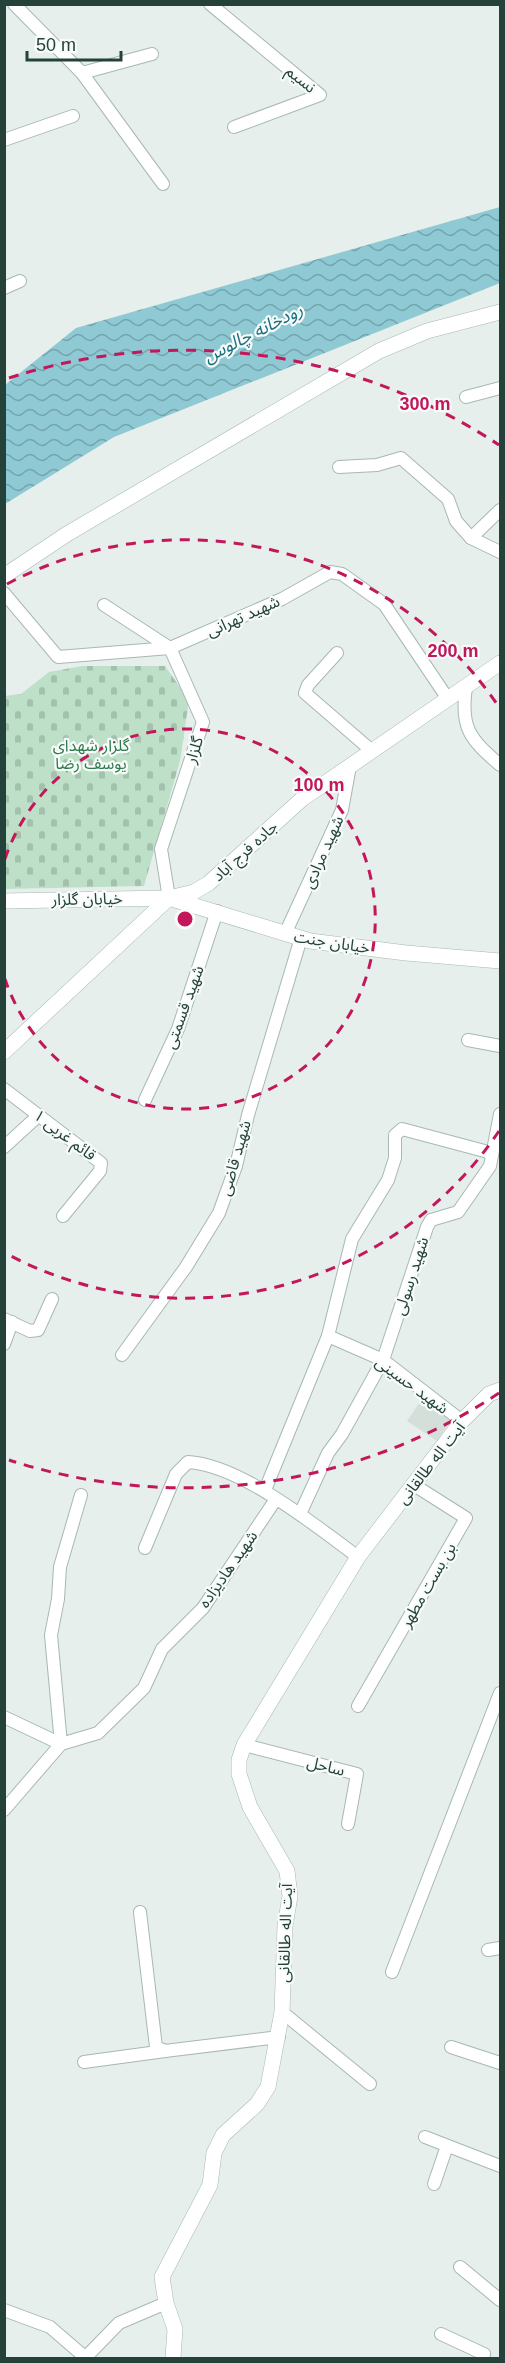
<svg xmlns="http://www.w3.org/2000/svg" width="505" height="2363" viewBox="0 0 505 2363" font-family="Arial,'Noto Sans Arabic',sans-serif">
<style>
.built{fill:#d4dfda}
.cemetery{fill:url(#cemetery-stones)}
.water{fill:url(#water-waves)}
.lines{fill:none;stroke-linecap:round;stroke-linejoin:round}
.minor-casing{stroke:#a8b8b2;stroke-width:14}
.tertiary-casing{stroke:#a8b8b2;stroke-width:16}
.minor{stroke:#fff;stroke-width:12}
.tertiary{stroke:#fff;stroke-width:15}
.ring{fill:none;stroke:#c2185b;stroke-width:3;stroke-dasharray:10 8}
.labels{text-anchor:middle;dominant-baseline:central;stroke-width:4.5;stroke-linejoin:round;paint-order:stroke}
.street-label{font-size:16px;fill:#24423a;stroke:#f7fbf9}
.park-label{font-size:16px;fill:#2d7a4b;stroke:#f7fbf9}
.water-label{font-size:18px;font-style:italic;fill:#1c6f80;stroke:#f7fbf9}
.centre{fill:#c2185b;stroke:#f7fbf9;stroke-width:3}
.ring-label{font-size:18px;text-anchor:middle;font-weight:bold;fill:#c2185b;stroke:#f7fbf9;stroke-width:4.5;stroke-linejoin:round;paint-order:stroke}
</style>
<defs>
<pattern id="cemetery-stones" width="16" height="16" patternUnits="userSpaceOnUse" patternTransform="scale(1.5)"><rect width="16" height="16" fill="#bfe0c8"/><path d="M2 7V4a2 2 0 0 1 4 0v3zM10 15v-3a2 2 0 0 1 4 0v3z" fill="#a4c1ad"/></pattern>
<pattern id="water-waves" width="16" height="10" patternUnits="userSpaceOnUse" patternTransform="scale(1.5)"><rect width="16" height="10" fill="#8ec9d4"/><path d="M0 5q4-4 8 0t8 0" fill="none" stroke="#74a5ad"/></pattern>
</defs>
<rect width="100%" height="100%" fill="#e6efeb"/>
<polygon class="built" points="422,1399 452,1419 437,1441 407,1421"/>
<polygon class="cemetery" points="82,666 165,666 189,700 180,761 144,886 5,889 4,696 21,694 49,672"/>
<polygon class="water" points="500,207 500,283 114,437 5,504 5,385 76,328"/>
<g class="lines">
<defs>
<g id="minor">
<polyline points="14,4 82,73 163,184"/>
<polyline points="210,4 320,95 234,127"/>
<polyline points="82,73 152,54"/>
<polyline points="4,140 73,116"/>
<polyline points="4,288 20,281"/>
<polyline points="466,397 500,388"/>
<polyline points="339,467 377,465 401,458 448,499 456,521 471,538 500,552"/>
<polyline points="471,538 500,510"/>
<polyline points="4,593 58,657 170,648 282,599 330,572 342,574 384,604 448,699"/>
<polyline points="104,605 170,648 203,722 161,849 169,898"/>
<polyline points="337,653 308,685 305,693 372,751"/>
<path d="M466 687C460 728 470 739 500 765"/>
<polyline points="285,934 342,810 350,766"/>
<polyline points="468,1040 500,1046"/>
<polyline points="4,1089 101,1163 100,1171 63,1216"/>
<polyline points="145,1100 178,1029 217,911"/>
<polyline points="4,1147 39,1115"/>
<polyline points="4,1319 30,1331 38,1330 52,1299"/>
<polyline points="328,1336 383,1360 462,1421"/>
<polyline points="4,1344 12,1322"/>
<polyline points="122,1355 186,1267 219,1213 236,1166 248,1115 301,938"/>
<polyline points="265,1490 328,1336 352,1239 388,1180 395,1158 395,1135 402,1129 492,1153"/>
<polyline points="300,1514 328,1453 342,1434 383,1360 427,1227 431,1220 458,1212 490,1166 500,1114"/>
<path d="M145 1548 176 1474 188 1462C241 1465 316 1526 358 1557"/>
<polyline points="358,1706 466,1518 414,1485"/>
<polyline points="4,1717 61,1744 51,1635 58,1599 60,1567 81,1495"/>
<polyline points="244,1745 357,1774 348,1824"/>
<polyline points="4,1810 61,1744 98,1733 144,1688 162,1649 203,1608 276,1499"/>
<polyline points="140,1912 156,2047 165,2051 279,2037"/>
<polyline points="488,1950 500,1948"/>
<polyline points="392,1972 500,1693"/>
<polyline points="282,2012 370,2084"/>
<polyline points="451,2047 500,2063"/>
<polyline points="84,2062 165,2051"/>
<polyline points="425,2137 500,2166"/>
<polyline points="434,2184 447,2146"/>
<polyline points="460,2267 500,2300"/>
<polyline points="4,2310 50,2327 86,2358"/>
<polyline points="441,2334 484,2354 483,2358"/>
<polyline points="85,2358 119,2323 166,2303"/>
</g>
<g id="tertiary">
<polyline points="4,576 67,534 379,351 427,331 500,312"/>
<polyline points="4,901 169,898 310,941 406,953 500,961"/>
<polyline points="4,1052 169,898 194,892 209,883 302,799 500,663"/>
<polyline points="173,2358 175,2329 166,2303 162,2277 210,2185 214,2153 223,2135 257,2104 268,2087 282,2012 285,1926 290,1896 287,1871 250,1807 239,1774 239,1760 244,1745 358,1557 462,1421 489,1394 500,1390"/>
</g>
</defs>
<use href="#minor" class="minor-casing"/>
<use href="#tertiary" class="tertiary-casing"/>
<use href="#minor" class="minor"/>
<use href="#tertiary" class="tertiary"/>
</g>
<g class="ring">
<path d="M5 859A190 190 0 1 1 5 979"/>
<path d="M499 1131A379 379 0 0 1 7 1254M7 584A379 379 0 0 1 499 707"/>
<path d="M499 1393A569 569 0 0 1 9 1460M9 378A569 569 0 0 1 499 445"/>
</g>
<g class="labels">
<g class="street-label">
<text transform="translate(301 79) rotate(39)">نسیم</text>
<text transform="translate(243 616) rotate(-24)">شهید تهرانی</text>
<text transform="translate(194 750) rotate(-72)">گلزار</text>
<text transform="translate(245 851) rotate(-42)">جاده فرج آباد</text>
<text transform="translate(323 852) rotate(-66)">شهید مرادی</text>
<text transform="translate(87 899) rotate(-1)">خیابان گلزار</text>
<text transform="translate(332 942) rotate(9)">خیابان جنت</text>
<text transform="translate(184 1007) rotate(-70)">شهید قسمتی</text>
<text transform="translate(65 1135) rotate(37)">قائم غربی ۱</text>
<text transform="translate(235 1158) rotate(-74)">شهید قاضی</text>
<text transform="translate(411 1276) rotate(-72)">شهید رسولی</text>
<text transform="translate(412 1385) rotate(36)">شهید حسینی</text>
<text transform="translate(431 1463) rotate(-52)">آیت اله طالقانی</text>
<text transform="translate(228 1569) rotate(-55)">شهید هادیزاده</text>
<text transform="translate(428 1585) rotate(-60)">بن بست مطهر</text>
<text transform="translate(326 1766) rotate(14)">ساحل</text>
<text transform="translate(285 1933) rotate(-88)">آیت اله طالقانی</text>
</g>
<g class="park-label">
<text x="91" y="745">گلزار شهدای<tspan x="91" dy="18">یوسف رضا</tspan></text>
</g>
<g class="water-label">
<text transform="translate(253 333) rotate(-27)">رودخانه چالوس</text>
</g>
</g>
<circle cx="185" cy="919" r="9" class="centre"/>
<g class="ring-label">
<text x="425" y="410">300 m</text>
<text x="453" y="657">200 m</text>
<text x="319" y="791">100 m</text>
</g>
<rect width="505" height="2363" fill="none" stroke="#24423a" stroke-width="12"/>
<path d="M27 51v9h94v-9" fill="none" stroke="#24423a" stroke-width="3"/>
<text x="36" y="51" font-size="18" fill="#24423a" stroke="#f7fbf9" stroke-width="4.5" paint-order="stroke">50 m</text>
</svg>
